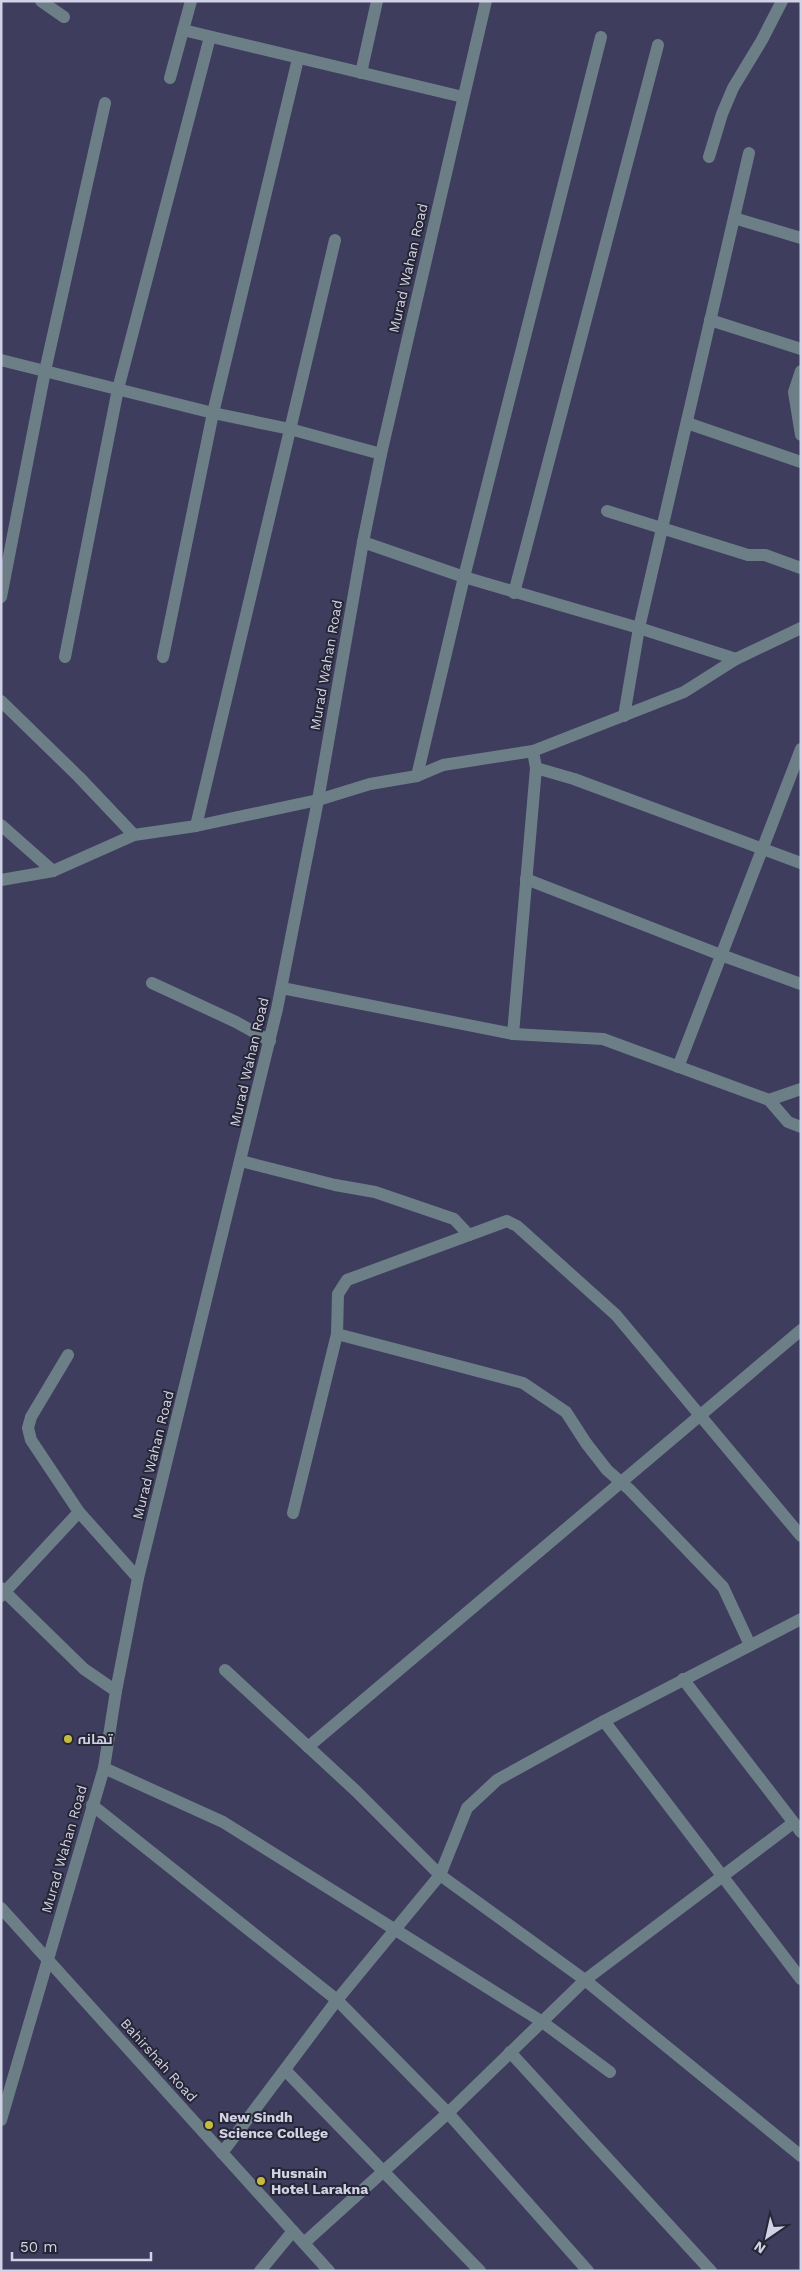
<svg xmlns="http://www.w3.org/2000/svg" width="802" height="2272" viewBox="0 0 802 2272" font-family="'Work Sans',Cairo,sans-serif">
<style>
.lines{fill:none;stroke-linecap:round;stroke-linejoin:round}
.minor{stroke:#6c7f87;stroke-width:12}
.poi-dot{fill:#c6bc3c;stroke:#262635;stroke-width:2}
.labels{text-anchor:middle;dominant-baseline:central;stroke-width:4;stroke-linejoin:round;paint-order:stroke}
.street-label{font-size:14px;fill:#d1d2e6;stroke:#262635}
.poi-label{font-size:14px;font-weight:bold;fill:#d1d2e6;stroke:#262635;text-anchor:start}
</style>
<rect width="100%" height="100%" fill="#3e3d5e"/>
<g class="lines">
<g class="minor">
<polyline points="41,1 64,17"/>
<polyline points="183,30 463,97"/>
<polyline points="361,73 377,1"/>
<polyline points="170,78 191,1"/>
<polyline points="709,157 722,114 733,88 762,40 782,1"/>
<polyline points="734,218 801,238"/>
<polyline points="710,320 801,349"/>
<polyline points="1,360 213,413 290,429 381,454"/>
<polyline points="801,371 794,392 801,435"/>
<polyline points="687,423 801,462"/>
<polyline points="607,511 748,555 765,555 801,568"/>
<polyline points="363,542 464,577 639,628 736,659"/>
<polyline points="514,593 658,45"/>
<polyline points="1,597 45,371 105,103"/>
<polyline points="65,657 118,389 210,37"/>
<polyline points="163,657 213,413 298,59"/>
<polyline points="1,701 79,777 134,835"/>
<polyline points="624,716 639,628 749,153"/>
<polyline points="536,768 574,779 801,863"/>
<polyline points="417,776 464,577 601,37"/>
<polyline points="1,825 53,871"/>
<polyline points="196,826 335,240"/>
<polyline points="526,879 721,955 801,984"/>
<polyline points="1,880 53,871 134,835 196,826 318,800 370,784 417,776 443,765 533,751 684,692 736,659 801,628"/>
<polyline points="152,983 236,1022 270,1041"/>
<polyline points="282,988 513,1034 603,1039 769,1100 788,1122 801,1127"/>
<polyline points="513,1034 536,768 533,751"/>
<polyline points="678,1067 801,749"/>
<polyline points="769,1100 801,1089"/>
<polyline points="241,1161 335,1185 375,1192 454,1219 469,1235"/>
<polyline points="337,1334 523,1383 566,1412 586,1443 607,1470 630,1490 723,1587 750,1645"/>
<polyline points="68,1355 31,1417 28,1428 31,1440 79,1512 138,1578"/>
<polyline points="293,1513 337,1334 338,1294 347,1280 507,1221 517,1226 616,1315 801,1536"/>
<polyline points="1,1588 84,1669 116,1691"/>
<polyline points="1,1596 79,1512"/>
<polyline points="225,1670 356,1791 440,1875 585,1980 801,2156"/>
<polyline points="683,1679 801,1832"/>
<polyline points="604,1721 801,1979"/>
<polyline points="308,1747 801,1330"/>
<polyline points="104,1768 223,1822 541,2021 610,2072"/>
<polyline points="92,1805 337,2000 448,2113 588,2271"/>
<polyline points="1,1908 329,2271"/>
<polyline points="510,2052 711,2271"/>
<polyline points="285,2070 480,2271"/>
<polyline points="1,2120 104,1768 116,1691 138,1578 277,1009 318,800 363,542 381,454 486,1"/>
<polyline points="222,2153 337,2000 440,1875 467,1808 497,1780 604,1721 801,1619"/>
<polyline points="304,2243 448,2113 585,1980 793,1823"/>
<polyline points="260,2271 293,2231"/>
</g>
</g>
<g class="poi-dot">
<circle cx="68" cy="1739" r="5"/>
<circle cx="209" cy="2125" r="5"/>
<circle cx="261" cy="2181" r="5"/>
</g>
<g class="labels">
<g class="street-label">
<text transform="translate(408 268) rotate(-77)">Murad Wahan Road</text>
<text transform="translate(326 665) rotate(-80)">Murad Wahan Road</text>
<text transform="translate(249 1062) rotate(-77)">Murad Wahan Road</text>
<text transform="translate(153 1455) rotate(-76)">Murad Wahan Road</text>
<text transform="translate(64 1849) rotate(-74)">Murad Wahan Road</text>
<text transform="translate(159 2060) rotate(48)">Bahirshah Road</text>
</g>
<g class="poi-label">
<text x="78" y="1739">تھانہ</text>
<text x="219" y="2117">New Sindh<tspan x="219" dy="16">Science College</tspan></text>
<text x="271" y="2173">Husnain<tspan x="271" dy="16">Hotel Larakna</tspan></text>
</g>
</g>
<rect width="802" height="2272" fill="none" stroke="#d1d2e6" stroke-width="5"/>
<g transform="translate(767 2237) rotate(214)" stroke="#262635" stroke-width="4" paint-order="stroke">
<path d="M0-4L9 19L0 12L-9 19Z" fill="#d1d2e6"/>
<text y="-8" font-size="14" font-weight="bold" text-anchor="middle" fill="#d1d2e6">N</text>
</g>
<path d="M12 2252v8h139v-8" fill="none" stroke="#d1d2e6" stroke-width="2.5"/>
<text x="20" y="2252" font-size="15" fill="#d1d2e6" stroke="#262635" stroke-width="4" paint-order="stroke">50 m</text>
</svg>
